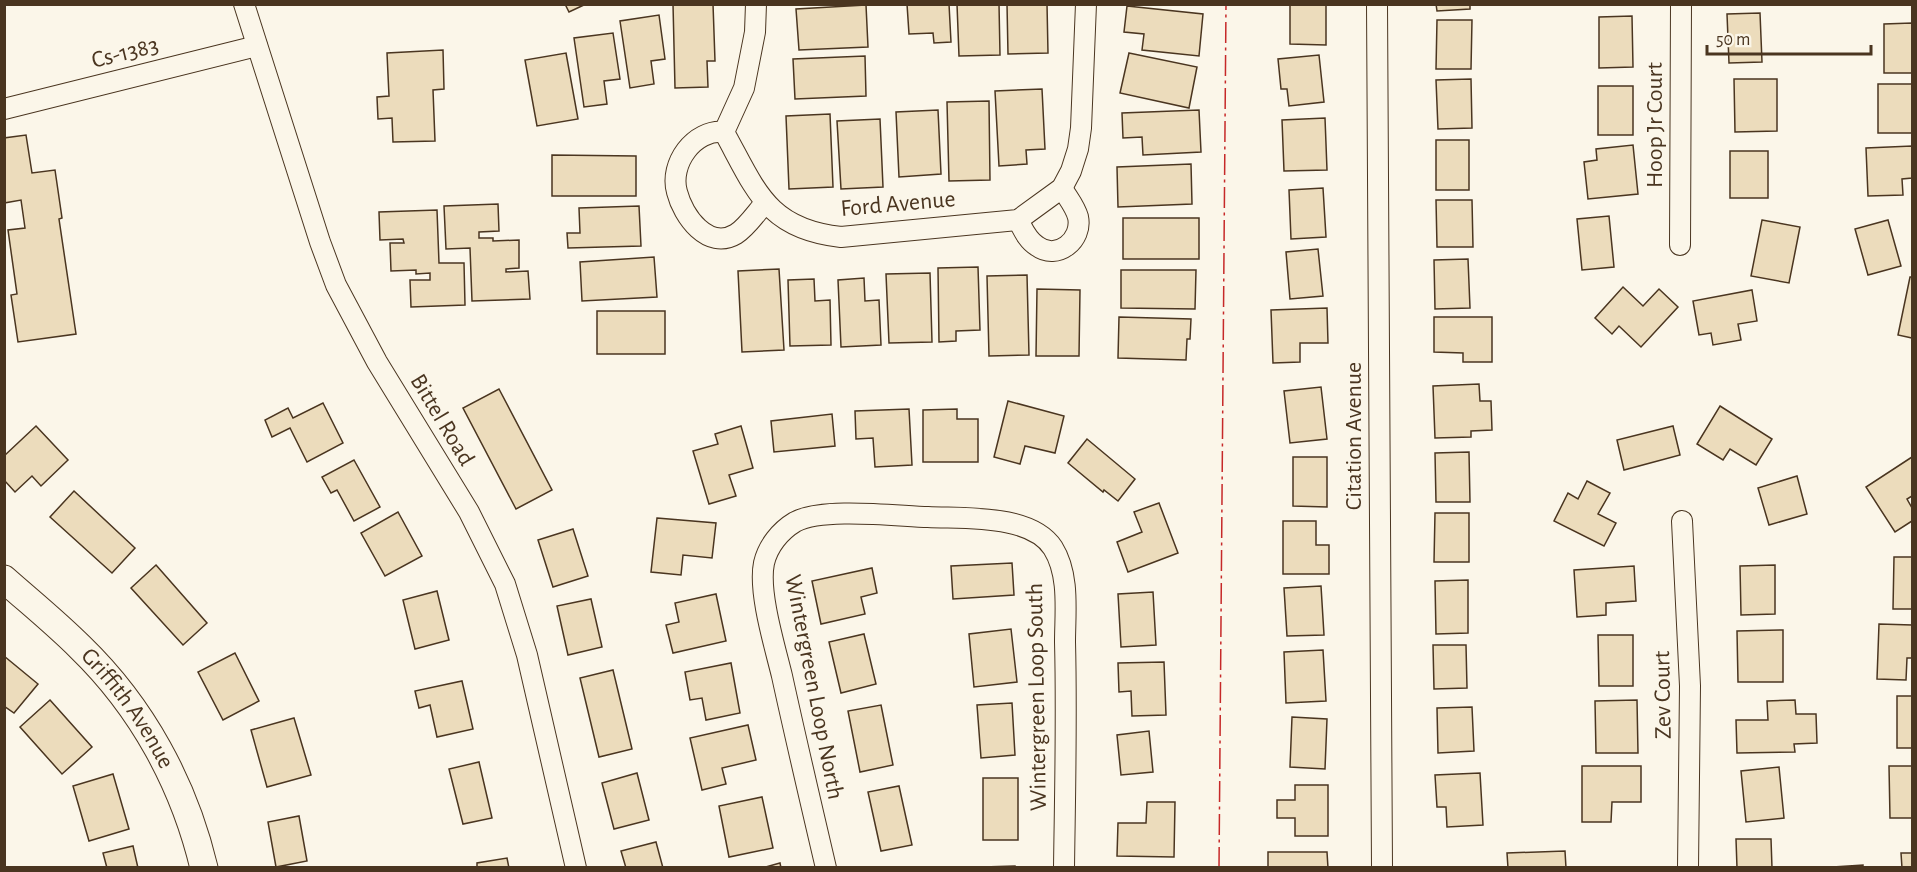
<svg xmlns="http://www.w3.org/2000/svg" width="1917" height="872" viewBox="0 0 1917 872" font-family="'Alegreya Sans',sans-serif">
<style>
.building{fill:#ecdcbc;stroke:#4a3520;stroke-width:1.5}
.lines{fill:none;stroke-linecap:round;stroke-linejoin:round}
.street-casing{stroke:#4a3520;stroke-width:22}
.secondary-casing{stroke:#4a3520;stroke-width:29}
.street{stroke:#fbf6e9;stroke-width:20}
.secondary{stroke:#fbf6e9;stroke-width:27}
.power{stroke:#c62828;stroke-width:1.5;stroke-dasharray:21 4.5 3 4.5;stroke-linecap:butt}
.labels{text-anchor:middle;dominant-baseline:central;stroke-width:4.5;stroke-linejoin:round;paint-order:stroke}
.street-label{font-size:24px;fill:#4a3520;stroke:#fbf6e9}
</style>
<rect width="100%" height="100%" fill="#fbf6e9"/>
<g class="building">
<polygon points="565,4 586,4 569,12"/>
<polygon points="673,4 713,4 715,61 707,61 708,87 675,88"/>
<polygon points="907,4 949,4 951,42 934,43 933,33 909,34"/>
<polygon points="957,4 999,4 1000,55 959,56"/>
<polygon points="1007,4 1047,4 1048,53 1008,54"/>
<polygon points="1290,4 1326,4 1326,45 1290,44"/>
<polygon points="1436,4 1470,4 1470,9 1437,11"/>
<polygon points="866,5 868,47 799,50 796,9"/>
<polygon points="1127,6 1203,14 1199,56 1142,50 1144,34 1124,32"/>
<polygon points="1760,13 1762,62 1729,63 1727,14"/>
<polygon points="659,15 665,59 651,61 654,84 630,88 620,21"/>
<polygon points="1632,16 1633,67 1599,68 1599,17"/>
<polygon points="1437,20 1472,20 1471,69 1436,69"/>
<polygon points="1912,23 1912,73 1884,73 1884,24"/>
<polygon points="613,33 620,79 604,81 607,104 584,107 574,38"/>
<polygon points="443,50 444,89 433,90 435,141 393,142 392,118 378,119 377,97 389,96 387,53"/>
<polygon points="566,53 578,119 537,126 525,60"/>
<polygon points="1129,53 1197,67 1189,108 1120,93"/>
<polygon points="1319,55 1324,102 1289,106 1287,89 1281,89 1278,59"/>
<polygon points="865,56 866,96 795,99 793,59"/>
<polygon points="1471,79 1472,128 1438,129 1436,80"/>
<polygon points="1734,79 1777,79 1777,131 1735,132"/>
<rect x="1878" y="84" width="34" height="49"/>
<rect x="1598" y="86" width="35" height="49"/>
<polygon points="1042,89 1045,149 1026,150 1027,164 999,166 995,91"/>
<polygon points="989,101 990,180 949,181 947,102"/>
<polygon points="938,110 941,174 899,177 896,112"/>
<polygon points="1199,110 1201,152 1143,155 1142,137 1123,138 1122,113"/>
<polygon points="830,114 833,187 789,189 786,116"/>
<polygon points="1325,118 1327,170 1284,171 1282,120"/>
<polygon points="880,119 883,187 841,189 837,121"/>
<polygon points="26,135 32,173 55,170 62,218 59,219 76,334 18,342 11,295 17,294 8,230 25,228 21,200 4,203 4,138"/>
<rect x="1436" y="140" width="33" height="50"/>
<polygon points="1633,145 1638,194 1588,199 1584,162 1597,160 1596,149"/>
<polygon points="1912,146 1912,178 1902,179 1903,195 1868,196 1866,148"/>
<rect x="1730" y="151" width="38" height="47"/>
<polygon points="552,155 636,156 636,196 552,196"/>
<polygon points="1191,164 1192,204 1118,207 1117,167"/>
<polygon points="1323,188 1326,237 1291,239 1289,190"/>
<polygon points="1436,200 1472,200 1473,247 1437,247"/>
<polygon points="498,204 499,231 479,232 479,238 493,238 493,241 519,240 519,268 506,269 506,272 528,271 530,299 472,301 470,248 446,249 444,206"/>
<polygon points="639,206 641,246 568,248 567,233 580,233 579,208"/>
<polygon points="437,210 439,263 464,263 465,305 411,307 410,280 430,280 430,273 416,274 416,270 391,271 390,243 404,243 403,239 380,240 379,212"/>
<polygon points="1609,216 1614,267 1582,270 1577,219"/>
<rect x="1123" y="218" width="76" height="41"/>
<polygon points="1762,220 1800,227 1789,283 1751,276"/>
<polygon points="1888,220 1901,266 1868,275 1855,229"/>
<polygon points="1318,249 1323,296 1290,299 1286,252"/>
<polygon points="654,257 657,297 582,301 580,262"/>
<polygon points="1468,259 1470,308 1435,309 1434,260"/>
<polygon points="978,267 980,330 956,331 956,341 939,342 938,268"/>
<polygon points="779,269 784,350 742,352 738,271"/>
<polygon points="1121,270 1196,270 1195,309 1121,308"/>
<polygon points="930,273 932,342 889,343 886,274"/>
<polygon points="1027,275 1029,355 989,356 987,276"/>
<polygon points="1910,277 1912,277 1912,338 1898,335"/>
<polygon points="864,278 865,301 879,300 881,345 841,347 838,280"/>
<polygon points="814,279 815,301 830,300 831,345 790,346 788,280"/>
<polygon points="1623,287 1643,306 1659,289 1678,307 1641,347 1619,326 1612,334 1595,318"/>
<polygon points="1037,289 1080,290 1079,356 1036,356"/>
<polygon points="1752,290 1757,321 1738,324 1741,340 1713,345 1711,333 1699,335 1693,301"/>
<polygon points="1327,308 1328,343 1300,343 1300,362 1273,363 1271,310"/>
<rect x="597" y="311" width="68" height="43"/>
<polygon points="1119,317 1191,319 1190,339 1187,339 1186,360 1118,358"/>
<polygon points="1434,317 1492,317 1492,362 1463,362 1463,353 1434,352"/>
<polygon points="1479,384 1480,401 1491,401 1492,430 1471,431 1471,437 1435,438 1433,386"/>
<polygon points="1321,387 1327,439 1290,443 1284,391"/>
<polygon points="499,389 552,490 516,509 463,408"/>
<polygon points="1008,401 1064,416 1055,453 1025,446 1020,464 994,457"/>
<polygon points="323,403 343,443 307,462 290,428 272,437 265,420 288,408 293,418"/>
<polygon points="1720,406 1772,439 1756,465 1730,449 1723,460 1697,444"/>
<polygon points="909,409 912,465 875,467 873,438 856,439 855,411"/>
<polygon points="957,409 957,419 978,419 978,462 923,462 923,410"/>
<polygon points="832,414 835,446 774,452 771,421"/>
<polygon points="36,426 68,460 41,486 32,476 15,492 4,480 4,456"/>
<polygon points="741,426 753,468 729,475 736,496 709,504 693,451 718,444 715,434"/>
<polygon points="1673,426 1680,455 1624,470 1617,440"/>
<polygon points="1087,439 1135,479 1118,501 1104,490 1103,492 1068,463"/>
<polygon points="1469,452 1470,502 1436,502 1435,453"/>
<polygon points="1293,457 1327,457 1327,507 1293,506"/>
<polygon points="1912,457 1912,496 1907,499 1912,508 1912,521 1895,532 1866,487"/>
<polygon points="354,460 380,507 354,521 337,490 331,493 322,477"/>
<polygon points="1797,476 1807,514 1769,525 1758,488"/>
<polygon points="1587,481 1610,493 1598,514 1616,523 1604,546 1554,521 1568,493 1578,499"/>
<polygon points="74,491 135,548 112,573 50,517"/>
<polygon points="1159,503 1178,553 1128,572 1117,542 1142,532 1134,512"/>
<polygon points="398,512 422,556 385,576 361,533"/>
<polygon points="1435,513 1469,513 1469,562 1434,562"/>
<polygon points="657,518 716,523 712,558 683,555 681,575 651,572"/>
<polygon points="1283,521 1316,521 1316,545 1329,545 1329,574 1283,574"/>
<polygon points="573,529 588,576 553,587 538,540"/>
<polygon points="1894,557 1912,557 1912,609 1893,609"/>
<polygon points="1012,563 1014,595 953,599 951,566"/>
<polygon points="156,565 207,623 183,645 131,588"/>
<polygon points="1775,565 1775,614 1741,615 1740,566"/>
<polygon points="1634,566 1636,601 1606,603 1606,615 1577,617 1574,570"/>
<polygon points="872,568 877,593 861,597 865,614 821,624 812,581"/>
<polygon points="1468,580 1468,633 1436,634 1435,581"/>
<polygon points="1321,586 1324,635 1287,636 1284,588"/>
<polygon points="437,591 449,640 415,649 403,600"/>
<polygon points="1153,592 1156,645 1121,647 1118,594"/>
<polygon points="716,594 726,641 673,653 666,625 679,622 675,603"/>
<polygon points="591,599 602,647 568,655 557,606"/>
<polygon points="1879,624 1912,625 1912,658 1907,658 1906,680 1877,679"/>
<polygon points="1011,629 1017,682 974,687 969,634"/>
<polygon points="1783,630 1783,682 1738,682 1737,631"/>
<polygon points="864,634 876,684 841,693 829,642"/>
<polygon points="1598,635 1633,635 1633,686 1599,686"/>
<polygon points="1433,645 1466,645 1467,688 1434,689"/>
<polygon points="1323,650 1326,701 1286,703 1284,652"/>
<polygon points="235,653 259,701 223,720 198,672"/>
<polygon points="4,656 38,684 14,713 4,706"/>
<polygon points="1164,662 1166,715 1132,716 1131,691 1119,692 1118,663"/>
<polygon points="731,663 740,713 706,720 702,698 690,700 685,672"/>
<polygon points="613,670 632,749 599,757 580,678"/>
<polygon points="462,681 473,729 437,737 430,705 419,708 415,691"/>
<rect x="1897" y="696" width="15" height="52"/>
<polygon points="50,700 92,747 62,774 20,727"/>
<polygon points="1637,700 1638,753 1596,753 1595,701"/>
<polygon points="1795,700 1796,714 1816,714 1817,743 1794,744 1795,752 1737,753 1736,720 1768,720 1767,701"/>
<polygon points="1012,703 1015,755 981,758 977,705"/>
<polygon points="881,705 893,765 860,772 848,711"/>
<polygon points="1472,707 1474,751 1438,753 1437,708"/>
<polygon points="1292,717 1327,719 1325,769 1290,767"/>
<polygon points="294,718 311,775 267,787 251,730"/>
<polygon points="748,725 756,760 722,768 726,784 702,790 690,738"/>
<polygon points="1149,731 1153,772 1121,775 1117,735"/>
<polygon points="479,762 492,818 463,824 449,769"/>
<polygon points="1582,766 1641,766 1641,802 1612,802 1611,822 1582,822"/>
<polygon points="1889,766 1912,766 1912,818 1890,818"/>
<polygon points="1779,767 1784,818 1746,822 1741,771"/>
<polygon points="637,773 649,820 614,829 602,783"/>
<polygon points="1480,773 1483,825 1447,827 1446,807 1437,807 1435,775"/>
<polygon points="113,774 129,829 89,841 73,786"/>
<rect x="983" y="778" width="35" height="62"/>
<polygon points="1295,785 1328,785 1328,836 1295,836 1295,818 1277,818 1277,800 1295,800"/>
<polygon points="899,786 912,845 881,851 868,792"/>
<polygon points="762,797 773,848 729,857 719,806"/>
<polygon points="1147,802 1175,802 1174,857 1117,856 1118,823 1146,823"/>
<polygon points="299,816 307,861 276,867 268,822"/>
<polygon points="1736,839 1771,839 1772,868 1737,868"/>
<polygon points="656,842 663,868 626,868 621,851"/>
<polygon points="133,846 138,868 107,868 103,853"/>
<polygon points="1565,851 1566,868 1508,868 1507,853"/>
<polygon points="1268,852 1327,852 1328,868 1268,868"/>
<polygon points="1901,853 1912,853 1912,868 1902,868"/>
<polygon points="507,858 509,868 477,868 477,863"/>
<polygon points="780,863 781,868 762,868"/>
<polygon points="1863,865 1863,868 1817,868"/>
<polygon points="1015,866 1015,868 983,868 983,867"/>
</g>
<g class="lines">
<defs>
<g id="street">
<polyline points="244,4 320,242 336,285 377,362 469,512 505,584 527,655 576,868"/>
<path d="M756 4 755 32 744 88 724 132C756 190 767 229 841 237L1018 220 1062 188 1071 171 1078 149 1081 128 1086 4"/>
<polyline points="1377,4 1382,868"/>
<polyline points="4,109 257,46"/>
<path d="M724 132C694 129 669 164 677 192 683 216 708 251 736 234 747 227 756 213 765 203"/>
<path d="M1018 220C1023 229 1027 240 1037 246 1057 261 1083 240 1078 217 1075 206 1067 197 1062 188"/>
<polyline points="1680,245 1681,4"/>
<polyline points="1682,521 1690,686 1688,868"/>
<path d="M826 868C811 804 796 740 782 676 775 647 758 592 764 563 768 546 780 531 795 522 822 507 896 516 928 517 965 519 1031 514 1053 548 1070 575 1065 613 1065 642 1067 717 1065 793 1064 868"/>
</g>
<g id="secondary">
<path id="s1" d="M4 579C30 602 56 623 80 647 142 707 184 784 204 868"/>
</g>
</defs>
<use href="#street" class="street-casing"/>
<use href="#secondary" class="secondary-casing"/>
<use href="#street" class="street"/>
<use href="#secondary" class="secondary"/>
<polyline class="power" points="1219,868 1226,4"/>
</g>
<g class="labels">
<g class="street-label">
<text transform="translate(125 53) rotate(-14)">Cs-1383</text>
<text transform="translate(1655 125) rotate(-90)">Hoop Jr Court</text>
<text transform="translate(898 204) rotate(-5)">Ford Avenue</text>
<text transform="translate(442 420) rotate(59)">Bittel Road</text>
<text transform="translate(1354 436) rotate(-90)">Citation Avenue</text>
<text transform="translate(814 687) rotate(79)">Wintergreen Loop North</text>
<text transform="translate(1663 695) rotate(-91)">Zev Court</text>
<text transform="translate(1037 697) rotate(-91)">Wintergreen Loop South</text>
<text stroke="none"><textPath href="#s1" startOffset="180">Griffith Avenue</textPath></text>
</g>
</g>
<rect width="1917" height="872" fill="none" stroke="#4a3520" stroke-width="12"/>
<path d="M1707 45v9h164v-9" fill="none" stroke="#4a3520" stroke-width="3"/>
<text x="1716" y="45" font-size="18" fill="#4a3520" stroke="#fbf6e9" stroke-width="4.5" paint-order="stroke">50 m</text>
</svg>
